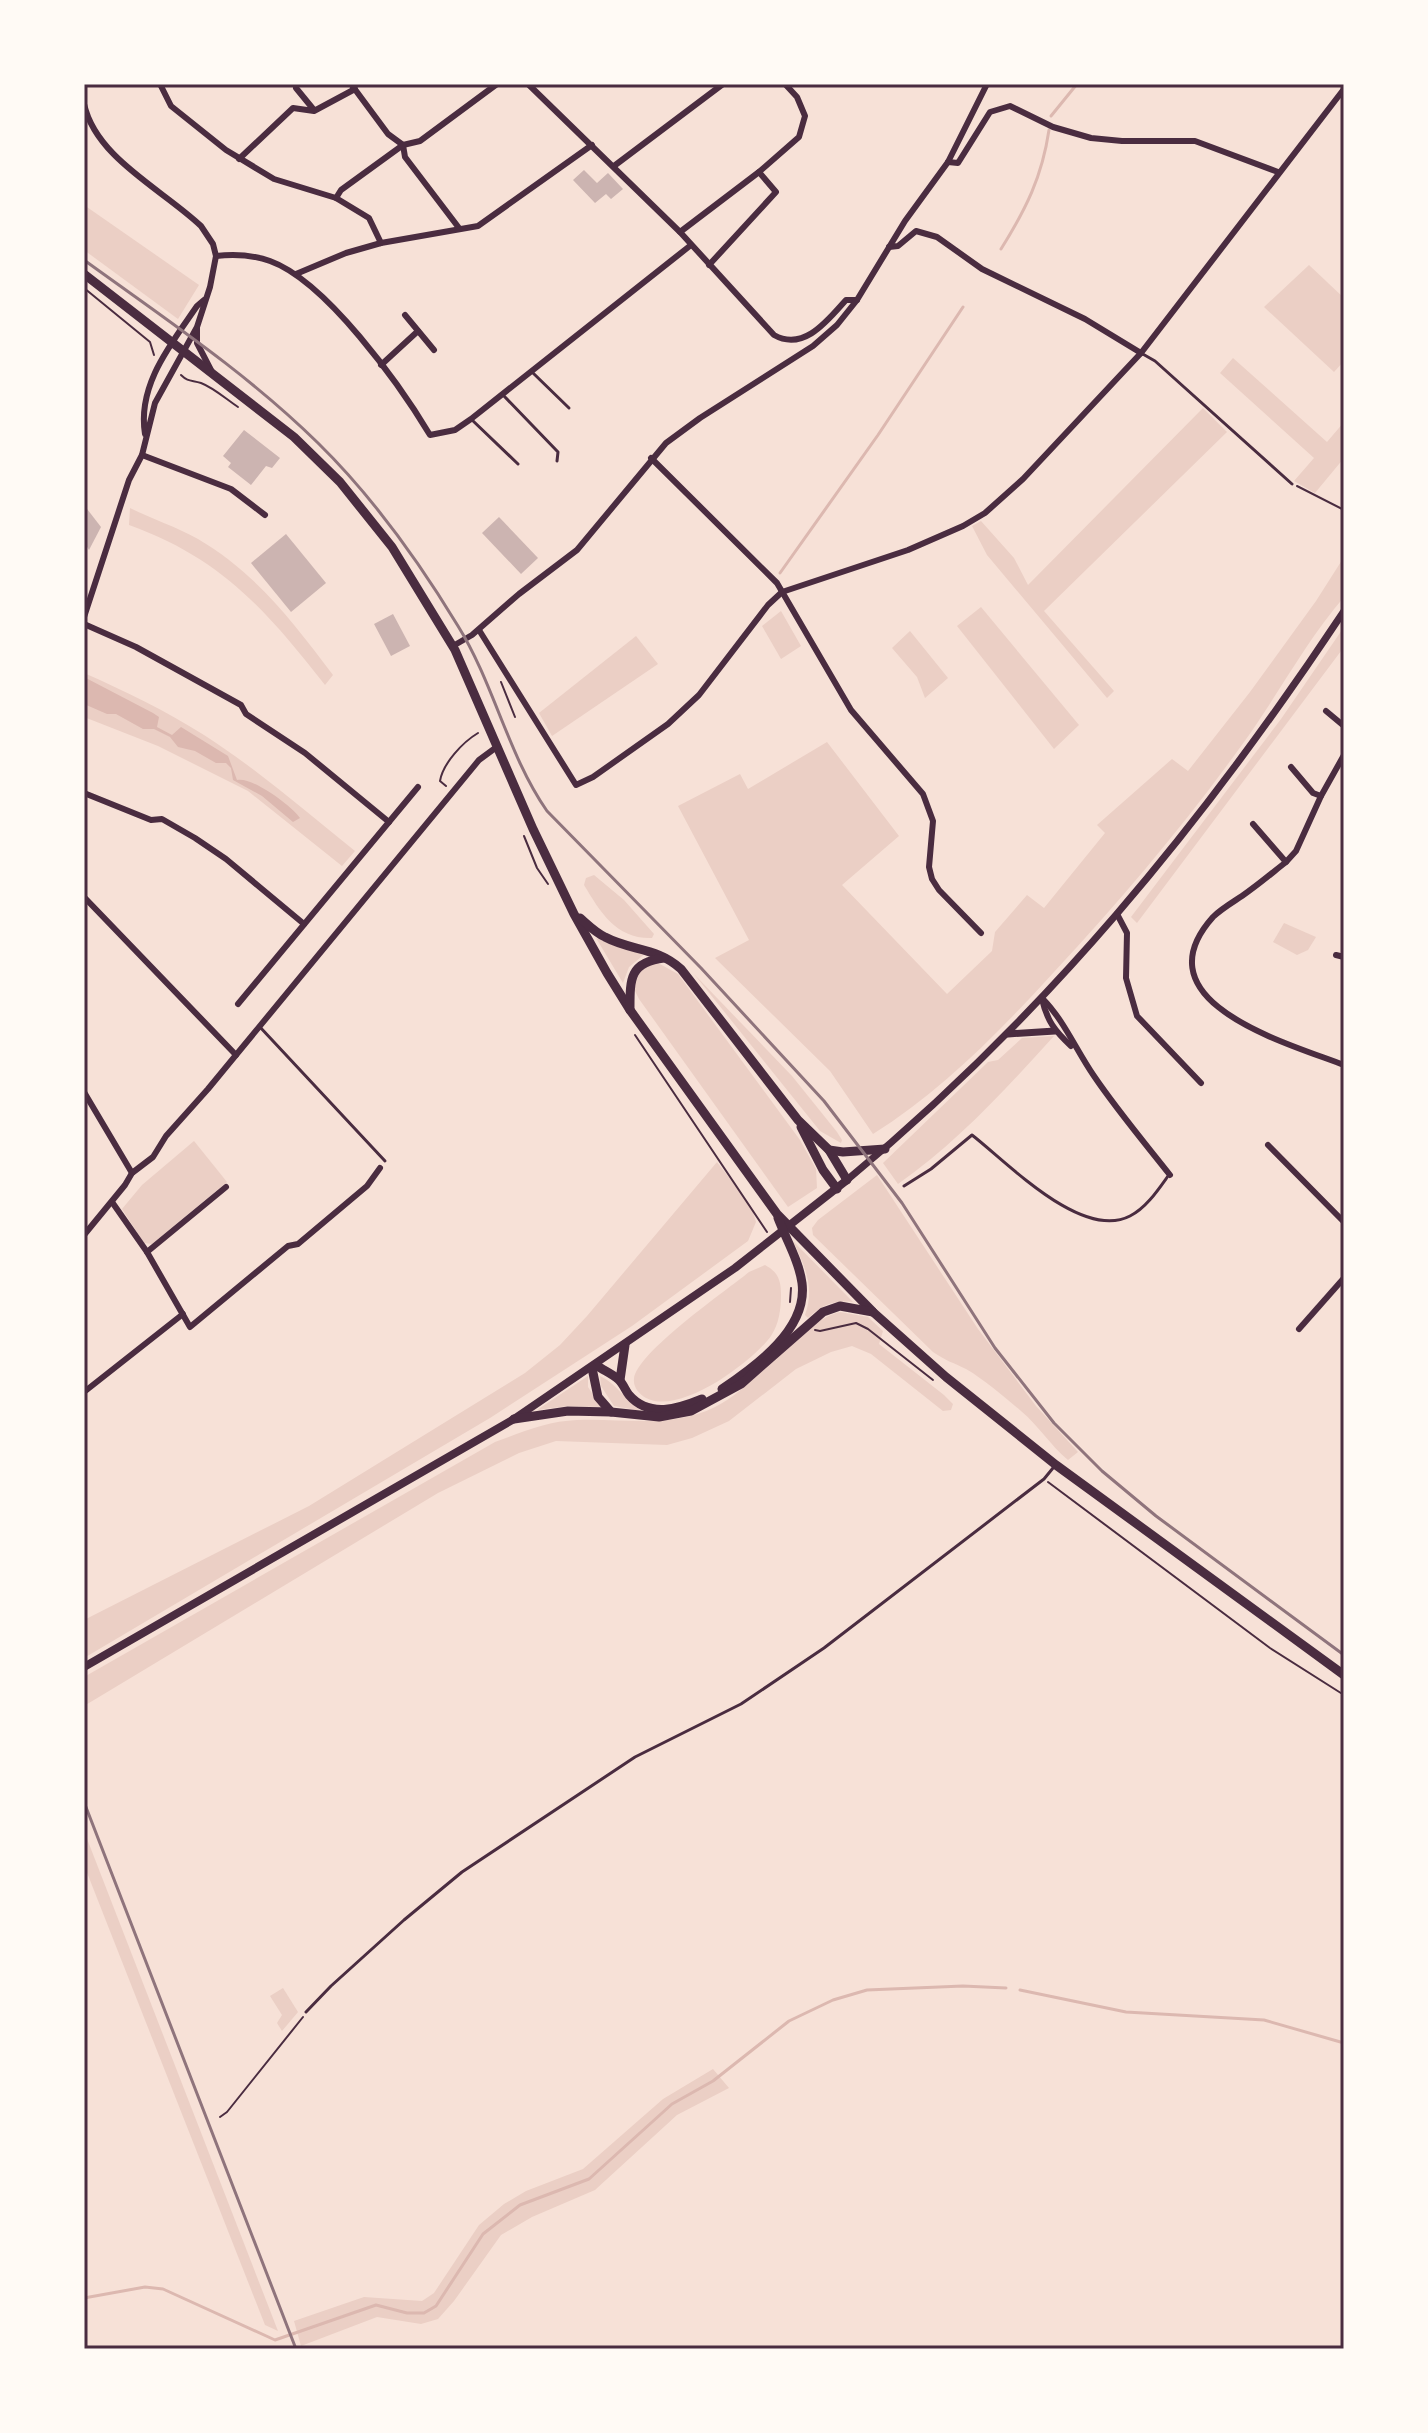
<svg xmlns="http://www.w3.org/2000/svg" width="1428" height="2433" viewBox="0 0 1428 2433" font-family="Montserrat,sans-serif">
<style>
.green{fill:#ebcfc5}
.water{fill:#dcb8b0}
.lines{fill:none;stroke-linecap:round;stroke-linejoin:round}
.stream{stroke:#dcb8b0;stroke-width:3}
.building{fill:#ccb4b1}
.path{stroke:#4a2c40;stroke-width:2}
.service{stroke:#4a2c40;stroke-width:3}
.minor{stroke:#4a2c40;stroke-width:6}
.tertiary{stroke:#4a2c40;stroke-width:7}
.secondary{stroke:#4a2c40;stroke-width:8}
.primary{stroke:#4a2c40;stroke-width:9}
.rail{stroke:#8f747c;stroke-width:3}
.neatline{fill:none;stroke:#4a2c40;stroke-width:3}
</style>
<rect width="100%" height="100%" fill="#f7e1d7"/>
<g class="green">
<polygon points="84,205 199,285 178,319 84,250"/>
<polygon points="1309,265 1344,298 1344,361 1334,372 1264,307"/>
<polygon points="1233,358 1327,442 1344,422 1344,458 1315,493 1294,481 1314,458 1220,373"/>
<polygon points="1203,408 1227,432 1044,611 1114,691 1107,698 987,555 972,526 981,521 1014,558 1028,585"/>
<path d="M130 508C152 519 177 527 198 539 256 573 293 622 333 675L325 685C266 610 221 558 129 525Z"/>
<path d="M1344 557V597C1306 641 1278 695 1244 742 1186 823 1122 899 1054 972 1000 1031 942 1091 873 1134L830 1071 715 958 749 940 678 806 740 774 748 789 827 742 899 836 842 885 947 994 992 951 995 932 1027 895 1044 908 1105 833 1097 825 1172 759 1188 771 1250 692 1316 601Z"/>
<polygon points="981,607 1079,725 1054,749 957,626"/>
<polygon points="781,611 801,646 781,659 762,626"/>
<polygon points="1344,627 1344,647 1137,923 1131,917 1281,719"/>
<polygon points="910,631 948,678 925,698 917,677 892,648"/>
<polygon points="636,636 658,664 552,736 539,713"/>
<path d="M84 673C125 691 166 711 204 735 257 769 305 811 355 851L342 866 248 791 158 746 84 717Z"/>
<path d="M594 875 624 900 654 934 652 938C616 939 601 913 584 885L586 878Z"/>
<polygon points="1284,923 1316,937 1308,950 1297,955 1273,942"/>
<polygon points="596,938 615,946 647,952 629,967 623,983"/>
<path d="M658 963 678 974 800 1140 816 1169 817 1188 788 1207 639 999 634 989C636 973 642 965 658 963Z"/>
<polygon points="694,974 792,1076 837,1132 842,1140 841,1143 820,1131"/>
<path d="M1054 1036C1006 1089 957 1143 898 1184L883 1163 988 1062 998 1060 1022 1038Z"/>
<polygon points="194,1141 227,1182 152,1244 144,1243 122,1209 142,1185"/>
<polygon points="717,1162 751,1206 756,1222 748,1241 632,1326 490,1418 84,1658 84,1620 309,1506 525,1373 560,1345 587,1316"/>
<path d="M877 1175 978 1329 1036 1406 1078 1452 1068 1460C1050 1445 1039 1426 1021 1411 1004 1397 985 1380 966 1369 954 1363 946 1361 933 1352L813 1235 812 1228 818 1220Z"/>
<path d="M793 1241 853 1302C833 1300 822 1305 808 1318L805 1315C815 1288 805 1266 793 1241Z"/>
<path d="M765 1265C778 1272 781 1280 781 1295 781 1309 779 1324 771 1336 752 1362 680 1416 646 1398 639 1394 633 1387 634 1379 636 1353 727 1290 749 1272Z"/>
<path d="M840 1312 868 1317 883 1331 879 1344 944 1395 953 1404 951 1410 943 1411 871 1354 852 1346 831 1352 796 1369 729 1421 692 1438 667 1445 556 1441 519 1453 438 1493 84 1706V1677L495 1442C522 1432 548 1421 577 1420 624 1418 671 1429 715 1407 757 1387 802 1320 840 1312Z"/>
<polygon points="588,1376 588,1387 601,1407 568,1406 537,1410"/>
<path d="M600 1376C617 1384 625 1400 641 1411L614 1406 601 1386Z"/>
<polygon points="84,1831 278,2331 265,2325 84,1865"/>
<polygon points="283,1988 298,2012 282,2031 277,2023 282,2015 270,1996"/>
<polygon points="713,2069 729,2088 677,2115 595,2190 532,2217 501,2235 454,2301 438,2319 421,2324 377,2317 301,2346 294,2321 364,2297 422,2301 434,2293 479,2225 504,2204 526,2191 583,2169 663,2099"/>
</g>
<path class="water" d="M84 677 153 713 159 717 157 727 172 735 181 727 228 756 237 780C251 776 292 806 300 818L293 822 262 796 233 780 231 768 226 763H216L195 751 178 747 170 737 154 729H143L116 714H107L84 704Z"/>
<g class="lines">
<g class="stream">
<polyline points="1051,116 1077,84"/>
<path d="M1001 249C1026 209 1042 177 1049 130"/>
<polyline points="780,573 878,435 963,307"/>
<polyline points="1020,1990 1126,2012 1264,2020 1344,2043"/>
<polyline points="84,2298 145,2287 163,2289 275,2340 376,2305 407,2313 424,2313 436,2306 483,2234 520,2205 589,2179 672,2104 713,2081 789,2021 833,2000 867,1990 963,1986 1006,1988"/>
</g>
</g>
<g class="building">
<polygon points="584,170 597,183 608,173 623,189 611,199 606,194 595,203 573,180"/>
<polygon points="244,430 280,458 272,468 266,466 251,485 228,467 231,463 223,456"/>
<polygon points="84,505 101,527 89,550 84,542"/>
<polygon points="499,517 538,558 521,574 482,533"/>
<polygon points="286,534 326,583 291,612 251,563"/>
<polygon points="393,614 410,646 391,656 374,624"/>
</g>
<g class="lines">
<g class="path">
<polyline points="84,288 150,342 154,355"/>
<path d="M181 375C188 382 192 380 201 383 214 388 226 399 238 407"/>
<polyline points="1297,486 1344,510"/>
<polyline points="501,682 515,717"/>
<path d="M446 786 440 781C443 763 463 742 478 733"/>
<polyline points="524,836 537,868 548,884"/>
<polyline points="635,1035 767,1232"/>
<polyline points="790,1302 791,1288"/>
<polyline points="815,1330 820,1331 856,1323 868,1329 933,1380"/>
<polyline points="1048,1482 1270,1648 1344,1695"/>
<polyline points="220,2117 227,2112 303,2017"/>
</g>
<g class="service">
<polyline points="1141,353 1155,361 1292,484"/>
<polyline points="533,373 569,408"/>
<polyline points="504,396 558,452 557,461"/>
<polyline points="471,419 518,464"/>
<polyline points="259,1026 385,1161"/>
<path d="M904 1186 931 1169 972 1135C1008 1163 1082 1241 1130 1216 1146 1208 1158 1190 1168 1176"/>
<polyline points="306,2012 331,1986 404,1920 462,1872 635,1757 741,1704 824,1648 1044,1479 1053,1468"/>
</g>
<g class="minor">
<polyline points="160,84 171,106 226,150 274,179 336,198 369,218 381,243"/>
<polyline points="351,84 388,134 403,145 405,157 459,228"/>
<path d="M528 84 680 232 774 335C804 352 828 320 846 300H857"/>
<polyline points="296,88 314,110"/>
<path d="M84 104C96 158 162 189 201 226L213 244 216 256 210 287 197 327 155 403 142 455 129 480 84 617"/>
<polyline points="239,159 293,108 314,111 355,89"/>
<polyline points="948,162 958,163 990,112 1010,106 1053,127 1091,138 1122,141 1195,141 1278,172"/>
<polyline points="614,166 723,84"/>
<polyline points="336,198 341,190 403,145 420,141 497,84"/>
<polyline points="680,232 759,172 799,137 805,116 797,97 785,84"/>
<polyline points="889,247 898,246 916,231 937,237 982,269 1085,319 1141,353"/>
<path d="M216 256C234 254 253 255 270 261 326 281 400 385 430 435L455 430 471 419 691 245"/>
<polyline points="709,265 776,192 759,172"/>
<polyline points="296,274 346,253 381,243 478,226 592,145"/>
<polyline points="405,315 434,350"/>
<polyline points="197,328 197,343 212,372"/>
<polyline points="381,365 418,331"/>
<path d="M145 434C137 385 171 344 197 306L204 300"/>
<polyline points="142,455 231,489 265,515"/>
<polyline points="651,458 777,583 851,710 923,794 933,821 929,867 932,879 939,890 981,933"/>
<polyline points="84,624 136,647 241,705 246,714 305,753 389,822"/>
<polyline points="479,630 576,785 593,777 668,724 699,695 768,605 782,592 908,550 963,526 985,513 1023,479 1141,353 1344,89"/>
<polyline points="453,646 472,635 519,594 577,550 666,443 700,418 813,346 837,325 857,300 905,221 948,162 987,84"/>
<polyline points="1326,711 1344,726"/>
<path d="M1344 755 1321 796 1296 851 1286 862C1272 873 1258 885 1242 896 1233 902 1221 909 1213 917 1137 1002 1287 1043 1344 1065"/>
<polyline points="1291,767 1313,793 1321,796"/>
<polyline points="84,793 151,820 162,819 195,838 226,859 304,924"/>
<polyline points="1253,824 1286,862"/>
<polyline points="84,897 236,1055"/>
<polyline points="1117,914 1127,933 1126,978 1137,1016 1201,1083"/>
<polyline points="1336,955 1344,957"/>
<path d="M1042 998C1064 1020 1076 1050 1094 1076 1117 1110 1144 1142 1170 1175"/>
<path d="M1042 999C1047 1021 1055 1031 1071 1046"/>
<polyline points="238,1004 418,787"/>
<polyline points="84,1092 132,1173"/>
<polyline points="1268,1145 1344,1222"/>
<polyline points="112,1202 147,1252 190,1327 288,1246 298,1244 367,1186 380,1168"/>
<polyline points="84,1235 125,1185 132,1173 153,1157 166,1136 208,1089 479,760 498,746"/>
<polyline points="147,1252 226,1187"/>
<polyline points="1299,1329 1344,1278"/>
<polyline points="84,1392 183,1314"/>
</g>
<g class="tertiary">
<polyline points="1008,1034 1055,1031"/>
<path d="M847 1180C1044 1017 1203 824 1344 611"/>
</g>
<polyline class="secondary" points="84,1667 514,1419 735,1268 847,1180"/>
<g class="primary">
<polyline points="84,274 294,437 340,482 392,547 455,650 533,829 574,914 607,973 630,1010 777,1214 873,1312 946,1377 1056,1465 1344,1675"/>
<path d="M580 918C588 925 596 933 605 937 631 951 657 947 681 969L798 1120 829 1150 847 1180"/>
<path d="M630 1010C630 980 629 962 664 958"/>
<polyline points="801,1127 823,1170 837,1189"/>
<polyline points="829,1150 843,1152 885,1149"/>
<path d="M596 1365C603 1370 612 1374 618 1379 623 1383 625 1390 629 1395 649 1418 678 1409 702 1399"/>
<polyline points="592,1368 598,1397 611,1412"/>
<polyline points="620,1380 625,1345"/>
<path d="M722 1389C756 1366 808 1329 802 1283 799 1261 786 1239 778 1218"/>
<polyline points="514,1419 568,1411 611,1412 659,1417 691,1411 741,1384 823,1312 840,1306 873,1312"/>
</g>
<g class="rail">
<path d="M84 260C164 318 247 373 318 443 373 497 418 560 458 626 494 684 508 755 547 811L701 968 824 1101 902 1203 995 1348 1054 1423 1102 1471 1156 1516 1344 1655"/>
<polyline points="84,1802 296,2349"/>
</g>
</g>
<rect width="1428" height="2433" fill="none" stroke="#fffaf5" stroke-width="172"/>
<rect x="86" y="86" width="1256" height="2261" class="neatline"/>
</svg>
